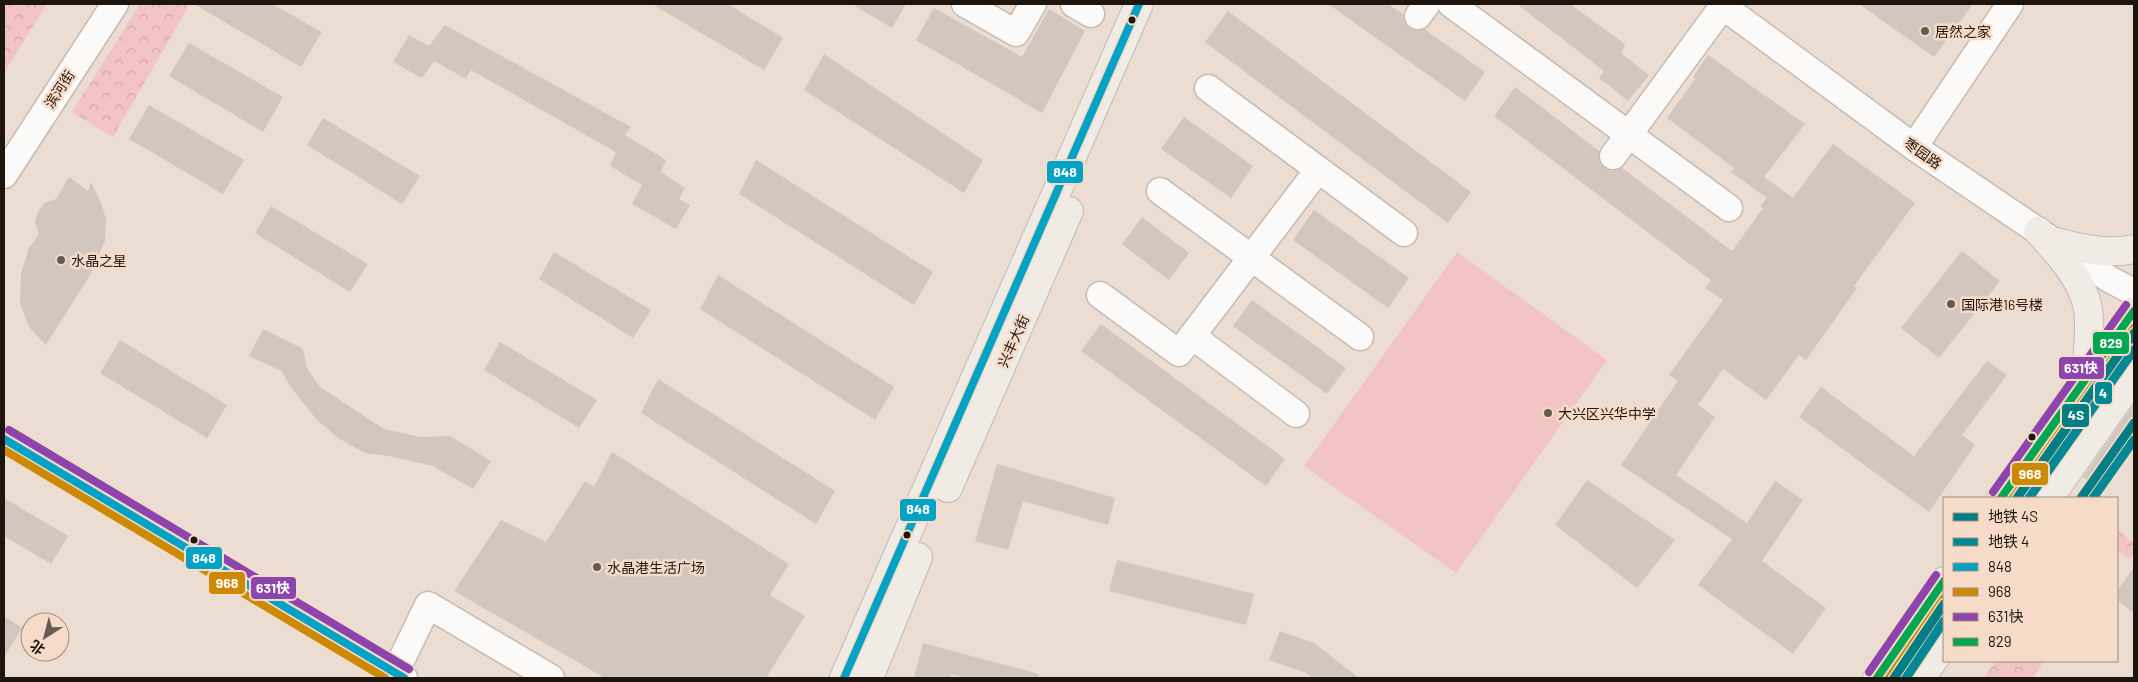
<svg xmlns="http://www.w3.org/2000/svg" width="2138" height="682" viewBox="0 0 2138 682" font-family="Barlow,'Noto Sans SC',sans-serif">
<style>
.grass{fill:#f2c4c3}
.park{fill:url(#park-crowns)}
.building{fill:#d2c6bf}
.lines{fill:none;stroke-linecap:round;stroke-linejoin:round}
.minor-casing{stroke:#c6bab1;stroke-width:29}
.major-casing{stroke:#c2bbb6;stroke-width:30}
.minor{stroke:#fcfaf8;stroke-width:26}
.major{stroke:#f0ebe4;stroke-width:28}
.bus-1-casing{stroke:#f6dcc8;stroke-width:11}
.bus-2-casing{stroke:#f6dcc8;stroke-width:11}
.bus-3-casing{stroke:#f6dcc8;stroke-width:11}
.bus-4-casing{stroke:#f6dcc8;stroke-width:11}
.bus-1{stroke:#02a2c4;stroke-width:8}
.bus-2{stroke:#cc8903;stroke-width:8}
.bus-3{stroke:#8e44ad;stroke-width:8}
.bus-4{stroke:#00a651;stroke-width:8}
.metro-1-casing{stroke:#f6dcc8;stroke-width:12}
.metro-2-casing{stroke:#f6dcc8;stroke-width:12}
.metro-1{stroke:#007e84;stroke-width:9}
.metro-2{stroke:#008994;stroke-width:9}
.bus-dot{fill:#1e150e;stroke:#f6dcc8;stroke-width:2}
.poi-dot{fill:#665b53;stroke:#f6dcc8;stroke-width:2}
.labels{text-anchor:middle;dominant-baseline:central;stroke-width:5;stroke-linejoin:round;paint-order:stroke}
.poi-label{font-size:14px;fill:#1e150e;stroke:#f6dcc8;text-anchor:start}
.street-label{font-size:14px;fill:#1e150e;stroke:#f6dcc8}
.line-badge{stroke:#f6dcc8;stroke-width:2}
.badge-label{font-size:14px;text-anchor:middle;font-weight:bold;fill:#fff}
</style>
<defs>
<pattern id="park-crowns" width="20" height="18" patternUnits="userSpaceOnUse" patternTransform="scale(1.25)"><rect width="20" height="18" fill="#f2c4c3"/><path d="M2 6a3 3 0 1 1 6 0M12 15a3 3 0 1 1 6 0" fill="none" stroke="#cfa8a6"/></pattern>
</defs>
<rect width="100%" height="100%" fill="#ecddd2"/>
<polygon class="grass" points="1457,252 1607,360 1456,573 1304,466"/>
<g class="park">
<polygon points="4,4 47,4 4,73"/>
<polygon points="140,4 190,4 113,137 72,112"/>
<polygon points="2117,530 2134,543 2134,552 2129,559 2117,550"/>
<polygon points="1996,661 2044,661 2033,678 1983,678"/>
</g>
<g class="building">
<polygon points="194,4 272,4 322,32 301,67"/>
<polygon points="652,4 728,4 783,38 764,70"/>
<polygon points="852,4 906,4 892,28"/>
<polygon points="1328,4 1388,4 1403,14 1404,22 1409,28 1417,31 1424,29 1485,72 1465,101"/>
<polygon points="1517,4 1570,4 1625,44 1622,54 1649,75 1628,101 1599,78 1604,71"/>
<polygon points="1859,4 1973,4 1934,57"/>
<polygon points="934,8 1022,57 1049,9 1085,31 1042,113 916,40"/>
<polygon points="1228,11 1471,192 1448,223 1205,42"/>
<polygon points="445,25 631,127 625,135 666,160 661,172 685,188 679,199 690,205 676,229 632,204 642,185 610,166 616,152 471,70 466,79 434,61 422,78 393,62 409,35 429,46"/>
<polygon points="189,43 283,97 263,132 169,76"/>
<polygon points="824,54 983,160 964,193 804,90"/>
<polygon points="1708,55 1805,124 1764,177 1793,198 1833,144 1915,203 1854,286 1857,288 1806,360 1799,355 1766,400 1723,369 1698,405 1715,417 1676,475 1747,523 1775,481 1803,500 1762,561 1826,608 1793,654 1698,585 1732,539 1621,465 1678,381 1669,375 1723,300 1705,288 1711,280 1494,116 1515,87 1599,151 1599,162 1604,168 1612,171 1622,168 1732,251 1763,208 1760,206 1767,198 1731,172 1734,168 1667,118 1695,79 1693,77"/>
<polygon points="149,105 244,160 223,194 129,139"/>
<polygon points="1184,117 1253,166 1231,198 1161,149"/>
<polygon points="323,118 420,176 402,204 307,145"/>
<polygon points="756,160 933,272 914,305 739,194"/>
<polygon points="69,177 88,191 91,182 101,203 106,219 105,241 92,272 46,345 29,327 20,304 21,273 29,248 39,234 35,222 38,212 44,203 56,199"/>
<polygon points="271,206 368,264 350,292 255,233"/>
<polygon points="1314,210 1409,278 1388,308 1293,240"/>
<polygon points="1142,217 1189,253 1169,280 1122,244"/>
<polygon points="1962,251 2000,281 1939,358 1901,328"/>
<polygon points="554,252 651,310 633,338 539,279"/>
<polygon points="718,275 894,387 875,420 700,309"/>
<polygon points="1252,300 1346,368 1327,394 1233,326"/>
<polygon points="1101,324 1285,459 1266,486 1081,351"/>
<polygon points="263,329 303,349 307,368 320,387 384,429 420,437 450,436 491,461 473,489 433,466 389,456 365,453 338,438 317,420 289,385 282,371 249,356"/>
<polygon points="2134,338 2134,362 2127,363 2121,368 2058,459 2051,454"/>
<polygon points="120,340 227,405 207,438 100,373"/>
<polygon points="500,342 597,400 579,428 484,370"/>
<polygon points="1987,361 2007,375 1962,435 1975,445 1929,512 1799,417 1821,387 1914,456"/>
<polygon points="658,379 835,491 816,524 641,413"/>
<polygon points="2134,404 2134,432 2096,486 2083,477"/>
<polygon points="612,452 789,564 770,595 805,616 766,678 605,678 454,591 501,520 546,542 585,481 594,487"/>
<polygon points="997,464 1115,498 1108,525 1023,501 1008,550 975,541"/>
<polygon points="1587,480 1675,540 1637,588 1555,525"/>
<polygon points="4,498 68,536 51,564 4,536"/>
<polygon points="1117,560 1254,594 1246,625 1109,591"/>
<polygon points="2134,567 2134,613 2117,600 2117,591"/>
<polygon points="4,616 22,628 4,657"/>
<polygon points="1280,631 1314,643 1359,678 1312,678 1306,673 1269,660"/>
<polygon points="923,643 1039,674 1038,678 966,678 951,674 950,678 914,678"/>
</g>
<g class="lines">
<defs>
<g id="minor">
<polyline points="965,4 1016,33 1033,4"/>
<polyline points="1074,4 1091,14"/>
<polyline points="1451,4 1729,208"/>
<polyline points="1720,4 1914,147 2109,279 2134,292"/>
<polyline points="1418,16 1427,4"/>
<polyline points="1208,88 1404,233"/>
<polyline points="1914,147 2010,4"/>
<polyline points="1613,156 1723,6"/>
<polyline points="4,175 115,4"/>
<polyline points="1160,191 1360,337"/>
<polyline points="1100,295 1179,353 1318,170"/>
<polyline points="1192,336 1296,414"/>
<polyline points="4,439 404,678"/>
<polyline points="395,673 428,605 551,678"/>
</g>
<g id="major">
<path d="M2038 231C2058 253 2082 278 2088 309 2091 325 2087 356 2087 375"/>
<path d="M2052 241C2079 248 2106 255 2134 249"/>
<polyline points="948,488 1069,211"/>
<polyline points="2001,498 2134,311"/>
<polyline points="2049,498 2134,377"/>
<polyline points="844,678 1139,4"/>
<polyline points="869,678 918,557"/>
<polyline points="1877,678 1944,581"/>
<polyline points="1921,678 1944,645"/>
</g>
</defs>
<use href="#minor" class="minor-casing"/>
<use href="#major" class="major-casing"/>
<use href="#minor" class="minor"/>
<use href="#major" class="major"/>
<defs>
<g id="bus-1">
<polyline points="4,439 404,678"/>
<polyline points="844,678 1139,4"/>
</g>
<g id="bus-2">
<polyline points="4,450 385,678"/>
<polyline points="2013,498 2134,328"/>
<polyline points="1889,678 1944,598"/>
</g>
<g id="bus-3">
<polyline points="9,430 409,669"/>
<polyline points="1993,492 2126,305"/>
<polyline points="1869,672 1936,575"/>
</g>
<g id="bus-4">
<polyline points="2001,498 2134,311"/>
<polyline points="1877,678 1944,581"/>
</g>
</defs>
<use href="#bus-1" class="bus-1-casing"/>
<use href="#bus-2" class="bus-2-casing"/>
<use href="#bus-3" class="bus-3-casing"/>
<use href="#bus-4" class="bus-4-casing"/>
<use href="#bus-1" class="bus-1"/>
<use href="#bus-2" class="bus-2"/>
<use href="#bus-3" class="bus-3"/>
<use href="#bus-4" class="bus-4"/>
<defs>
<g id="metro-1">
<polyline points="2017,498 2134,333"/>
<polyline points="2081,498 2134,423"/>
<polyline points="1894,678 1944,604"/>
</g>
<g id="metro-2">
<polyline points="2029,498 2134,350"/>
<polyline points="2093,498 2134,440"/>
<polyline points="1906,678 1944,621"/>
</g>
</defs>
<use href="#metro-1" class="metro-1-casing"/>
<use href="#metro-2" class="metro-2-casing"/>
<use href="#metro-1" class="metro-1"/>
<use href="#metro-2" class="metro-2"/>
</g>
<g class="bus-dot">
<circle cx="1132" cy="20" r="4.5"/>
<circle cx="2032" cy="437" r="4.5"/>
<circle cx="907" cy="535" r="4.5"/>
<circle cx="194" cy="540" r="4.5"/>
</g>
<g class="poi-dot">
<circle cx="1925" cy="31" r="5"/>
<circle cx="61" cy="260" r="5"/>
<circle cx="1951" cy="304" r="5"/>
<circle cx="1548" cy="413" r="5"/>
<circle cx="597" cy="567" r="5"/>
</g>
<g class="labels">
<g class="poi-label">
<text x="1935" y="31">居然之家</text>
<text x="71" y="260">水晶之星</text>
<text x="1961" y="304">国际港16号楼</text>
<text x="1558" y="413">大兴区兴华中学</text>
<text x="607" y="567">水晶港生活广场</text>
</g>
<g class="street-label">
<text transform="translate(59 89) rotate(-57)">滨河街</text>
<text transform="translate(1923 153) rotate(35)">枣园路</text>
<text transform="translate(1013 341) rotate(-66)">兴丰大街</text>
</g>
</g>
<g class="line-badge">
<rect x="1046" y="160" width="38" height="24" rx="5" fill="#02a2c4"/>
<rect x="2092" y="331" width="38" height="24" rx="5" fill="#00a651"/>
<rect x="2058" y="356" width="47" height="24" rx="5" fill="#8e44ad"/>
<rect x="2094" y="381" width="19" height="24" rx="5" fill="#008994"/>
<rect x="2061" y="403" width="29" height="25" rx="5" fill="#007e84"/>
<rect x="2011" y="462" width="38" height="24" rx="5" fill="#cc8903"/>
<rect x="899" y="498" width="38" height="24" rx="5" fill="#02a2c4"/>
<rect x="185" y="546" width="38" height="24" rx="5" fill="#02a2c4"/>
<rect x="208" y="571" width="38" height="24" rx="5" fill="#cc8903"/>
<rect x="250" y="576" width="47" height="24" rx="5" fill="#8e44ad"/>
</g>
<g class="badge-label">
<text x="1065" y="177">848</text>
<text x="2111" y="348">829</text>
<text x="2081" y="373">631快</text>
<text x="2103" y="398">4</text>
<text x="2076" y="420">4S</text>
<text x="2030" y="479">968</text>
<text x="918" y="514">848</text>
<text x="204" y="563">848</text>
<text x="227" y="588">968</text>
<text x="273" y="593">631快</text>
</g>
<rect width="2138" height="682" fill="none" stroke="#1e150e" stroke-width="10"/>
<rect x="1943" y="497" width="175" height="165" fill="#f6dcc8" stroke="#a08c7e"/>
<rect x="1953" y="513" width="25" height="8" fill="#007e84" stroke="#a08c7e"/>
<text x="1988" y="522" font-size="15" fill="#1e150e">地铁 4S</text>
<rect x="1953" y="538" width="25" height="8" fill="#008994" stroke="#a08c7e"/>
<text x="1988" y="547" font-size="15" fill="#1e150e">地铁 4</text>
<rect x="1953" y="563" width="25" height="8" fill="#02a2c4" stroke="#a08c7e"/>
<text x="1988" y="572" font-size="15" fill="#1e150e">848</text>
<rect x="1953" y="588" width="25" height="8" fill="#cc8903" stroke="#a08c7e"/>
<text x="1988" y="597" font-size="15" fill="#1e150e">968</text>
<rect x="1953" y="613" width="25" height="8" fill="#8e44ad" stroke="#a08c7e"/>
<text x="1988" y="622" font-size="15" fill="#1e150e">631快</text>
<rect x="1953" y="638" width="25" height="8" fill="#00a651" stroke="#a08c7e"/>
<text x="1988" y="647" font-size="15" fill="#1e150e">829</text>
<g transform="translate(45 637) rotate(216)"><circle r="24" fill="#f6dcc8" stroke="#a08c7e"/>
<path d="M0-4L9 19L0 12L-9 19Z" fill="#665b53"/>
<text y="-8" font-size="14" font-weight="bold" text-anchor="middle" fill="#1e150e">北</text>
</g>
</svg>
